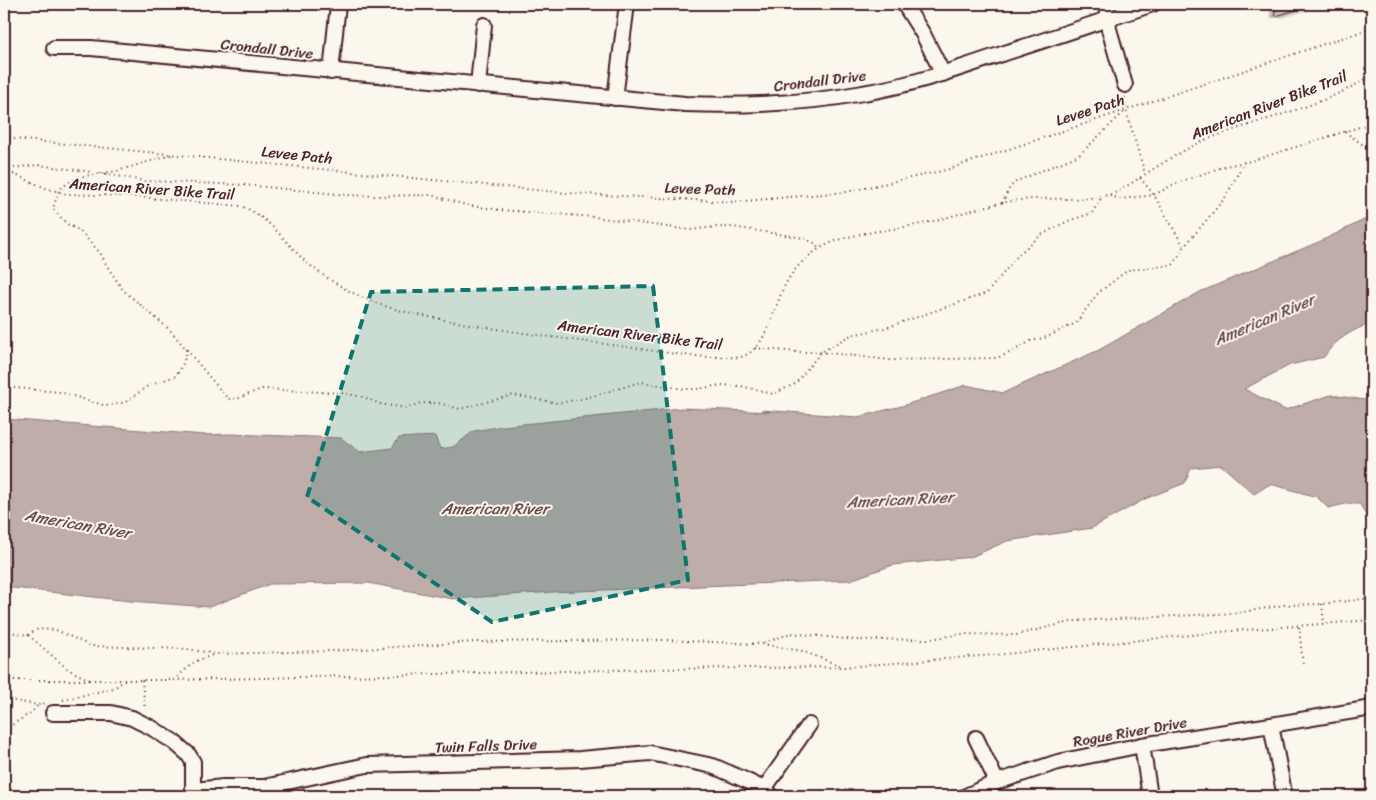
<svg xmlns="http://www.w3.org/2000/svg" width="1376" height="800" viewBox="0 0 1376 800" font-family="Sriracha,sans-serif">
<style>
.water{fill:#bfadaa;stroke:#907477}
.building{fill:#cfc2bc;stroke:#4a1f2b;filter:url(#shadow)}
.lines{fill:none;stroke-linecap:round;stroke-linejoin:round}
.minor-casing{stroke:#4a1f2b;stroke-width:18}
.path{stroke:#4a1f2b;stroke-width:2;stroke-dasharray:1 4;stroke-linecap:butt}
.minor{stroke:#fbf7ec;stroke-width:14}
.marked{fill:#0f766e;fill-opacity:0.2;stroke:#0f766e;stroke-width:4;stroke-dasharray:10 6;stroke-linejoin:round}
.labels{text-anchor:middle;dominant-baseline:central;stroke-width:4;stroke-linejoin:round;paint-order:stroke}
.street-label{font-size:15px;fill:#4a1f2b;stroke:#fbf7ec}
.water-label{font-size:16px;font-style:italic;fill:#6d4a51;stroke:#fbf7ec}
</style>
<defs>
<filter id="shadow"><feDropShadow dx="-3.5" dy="3.5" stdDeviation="1" flood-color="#0004"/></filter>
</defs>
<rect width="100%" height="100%" fill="#fbf7ec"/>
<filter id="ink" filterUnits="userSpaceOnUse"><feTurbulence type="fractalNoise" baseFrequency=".02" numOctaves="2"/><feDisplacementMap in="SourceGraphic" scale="10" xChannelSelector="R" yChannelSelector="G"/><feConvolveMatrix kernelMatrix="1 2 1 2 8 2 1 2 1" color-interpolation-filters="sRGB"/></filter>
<g filter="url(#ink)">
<path class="water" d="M1372 216V323C1354 329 1334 340 1324 357L1290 365 1244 389 1285 410 1331 395 1372 401V523H1370L1360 504H1345L1328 508 1317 497 1270 484 1254 494 1221 465 1191 468 1185 483 1147 498 1092 528 1007 541 971 557 893 565 850 580 553 592 453 599 368 583 270 584 209 607 130 601 4 587V419L204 435 230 434 341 438 360 452 392 448 399 438 435 436 440 449 453 447 474 431 503 426 682 408 770 412 761 410 857 417 902 406 966 385 1003 393 1099 350 1200 292 1321 241Z"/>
<polygon class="building" points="1273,4 1309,4 1309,6 1276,16"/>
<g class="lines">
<defs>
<g id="minor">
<polyline points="904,4 923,34 943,74"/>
<polyline points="1106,4 1109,29 1125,85"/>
<path d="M54 48H91L685 104C745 106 804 104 863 93 912 85 958 69 1005 53 1055 37 1104 20 1153 4"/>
<polyline points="331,72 338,4"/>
<polyline points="478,85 484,25"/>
<polyline points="615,98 627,4"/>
<polyline points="53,713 111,713 132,718 152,728 174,742 188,754 193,762 193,796"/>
<polyline points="1271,725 1283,787"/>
<polyline points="976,738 997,782"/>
<polyline points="1142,745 1150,796"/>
<polyline points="764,789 809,725"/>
<polyline points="193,790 224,787 264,787 367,765 580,759 650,753 713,766 745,780 764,789 772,796"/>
<polyline points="966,796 997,782 1058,762 1142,745 1271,725 1372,708"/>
</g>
</defs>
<use href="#minor" class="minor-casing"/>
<g class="path">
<polyline points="1125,97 1126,110 1145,174"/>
<polyline points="1345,132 1372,151"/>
<polyline points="4,138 566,193 734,202 846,192 946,170 1372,28"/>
<polyline points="171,155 117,171 78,177 62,187 58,192 53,209 67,224 80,231 101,254 107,266 123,290 170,330 228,399 239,398 261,389 342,393 363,397 380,404 406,408 421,403 438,403 460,409 513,395 557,403 582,399 641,382 684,389 697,389 721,385 741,386 773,394 795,384 821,352 851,335 885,328 987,293 1019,254 1041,235 1068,221 1092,213 1101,198"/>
<polyline points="4,169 37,165 93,172"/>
<path d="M4 170 48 189 67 194 126 196 241 206C268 216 284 241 304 260 318 273 336 284 353 293 386 310 422 316 457 322 516 333 575 340 633 348 664 352 695 358 726 357 731 357 737 358 741 357 768 349 774 305 786 283 797 264 813 250 833 242 862 231 895 230 925 223 957 216 988 203 1021 200 1053 196 1089 204 1119 191 1148 173 1177 152 1208 139 1262 118 1324 107 1372 75"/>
<polyline points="100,173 145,181 245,185 348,195 373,196 431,195 466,205 500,210 594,217 690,230 715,227 733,227 804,238 814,243 819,249"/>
<polyline points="1140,178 1154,195 1184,247"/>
<polyline points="1110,196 1121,199 1154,195 1174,184 1225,166 1251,161 1372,123"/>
<polyline points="1002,203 1010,187 1017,181 1079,155 1125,111"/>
<polyline points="755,348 797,352 821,352 890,360 997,358 1012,352 1031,341 1047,337 1076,323 1098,293 1128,270 1173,265 1184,247 1225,198 1244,162"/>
<polyline points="4,387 60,392 106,406 126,402 149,385 176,376 184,362 186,349"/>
<polyline points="1322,604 1324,624"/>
<polyline points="1299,627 1303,666"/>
<polyline points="4,631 28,635 69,670 90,680"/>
<polyline points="28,635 38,629 56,630 91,646 187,649 217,654 331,651 475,642 664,640 762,644 802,651 841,666"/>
<polyline points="764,643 791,633 855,640 930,639 961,634 1016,635 1074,621 1238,613 1284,605 1322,604 1372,598"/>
<polyline points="4,680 174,680 651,669 844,667 1005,654 1219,632 1372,620"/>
<polyline points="142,680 145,710"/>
<polyline points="174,680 194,662 215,654"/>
<polyline points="4,699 38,705 46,703"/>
<polyline points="63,700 114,688 124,681"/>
<polyline points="4,730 32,712 38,705"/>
</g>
<use href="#minor" class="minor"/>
</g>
</g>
<path class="marked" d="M653 286 688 580 492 622 307 497 371 292Z"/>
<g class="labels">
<g class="street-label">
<text transform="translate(267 49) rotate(6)">Crondall Drive</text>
<text transform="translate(820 81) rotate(-7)">Crondall Drive</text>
<text transform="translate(1269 105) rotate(-21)">American River Bike Trail</text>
<text transform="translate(1090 110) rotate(-18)">Levee Path</text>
<text transform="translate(297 155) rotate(6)">Levee Path</text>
<text transform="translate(152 189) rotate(4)">American River Bike Trail</text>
<text transform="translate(700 189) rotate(2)">Levee Path</text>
<text transform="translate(640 335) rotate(7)">American River Bike Trail</text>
<text transform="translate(1130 732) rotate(-10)">Rogue River Drive</text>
<text transform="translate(486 746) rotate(-2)">Twin Falls Drive</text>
</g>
<g class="water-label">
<text transform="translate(1264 319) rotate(-23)">American River</text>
<text transform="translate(900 499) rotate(-3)">American River</text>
<text x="495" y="508">American River</text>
<text transform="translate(78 524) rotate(10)">American River</text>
</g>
</g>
<rect width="1376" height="800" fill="none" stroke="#fbf7ec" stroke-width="20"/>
<rect x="10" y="10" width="1356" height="780" fill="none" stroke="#4a1f2b" stroke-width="2" filter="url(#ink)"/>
</svg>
